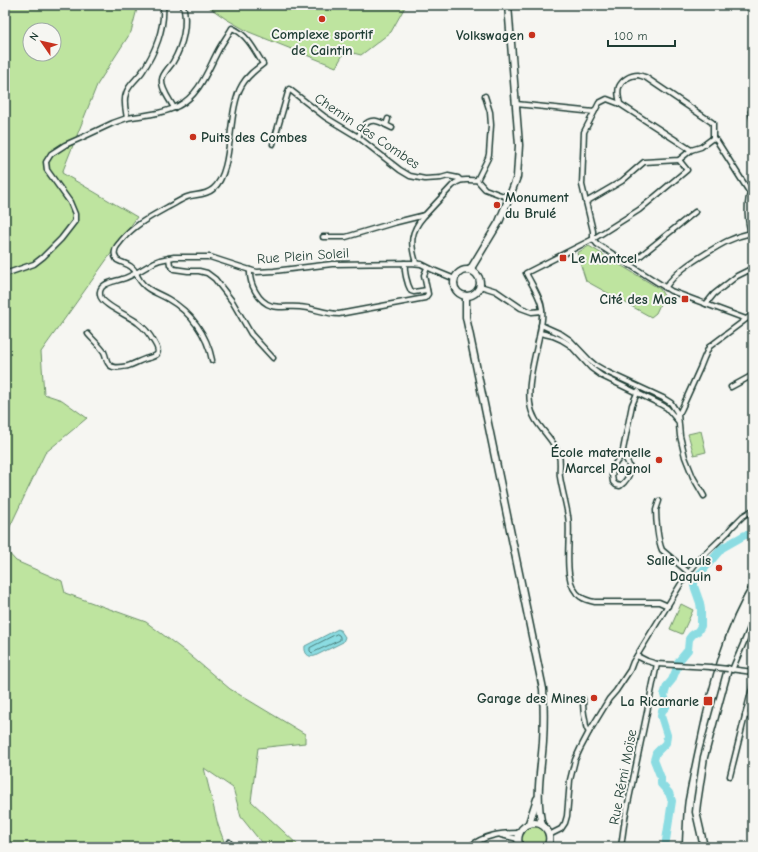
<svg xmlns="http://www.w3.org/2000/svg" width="758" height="852" viewBox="0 0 758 852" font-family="'Comic Neue',sans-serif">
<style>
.green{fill:#bee49f;stroke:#6e906a;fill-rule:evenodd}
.water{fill:#8bdce2;stroke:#609c9c}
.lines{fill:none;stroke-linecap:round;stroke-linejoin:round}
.shore{stroke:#4a7d7a;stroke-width:1}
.river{stroke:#8bdce2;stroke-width:8}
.street-casing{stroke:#1f3d34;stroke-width:7}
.secondary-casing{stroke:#1f3d34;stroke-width:9}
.street{stroke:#f6f6f2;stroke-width:4}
.secondary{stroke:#f6f6f2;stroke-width:6}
.rail{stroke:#1f3d34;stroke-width:1.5}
.street-bridge-casing{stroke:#1f3d34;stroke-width:7;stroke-linecap:butt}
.street-bridge{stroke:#f6f6f2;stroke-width:4}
.poi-dot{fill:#c8321e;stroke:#f6f6f2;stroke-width:1.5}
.labels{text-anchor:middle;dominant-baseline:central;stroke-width:4;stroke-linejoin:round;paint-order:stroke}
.poi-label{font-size:14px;font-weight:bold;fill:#1f3d34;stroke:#f6f6f2;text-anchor:end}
.street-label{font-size:14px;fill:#1f3d34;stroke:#f6f6f2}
</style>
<rect width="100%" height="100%" fill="#f6f6f2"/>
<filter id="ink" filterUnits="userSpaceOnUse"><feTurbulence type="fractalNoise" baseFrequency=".025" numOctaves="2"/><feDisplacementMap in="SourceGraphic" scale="8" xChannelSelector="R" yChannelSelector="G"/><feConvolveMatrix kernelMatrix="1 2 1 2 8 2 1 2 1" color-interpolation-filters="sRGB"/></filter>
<g filter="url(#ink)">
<g class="green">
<path d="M5 5H138L131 32 97 85 62 173 137 217 41 352 44 394 62 400 87 418 45 453 5 537ZM30 30H54V54H30Z"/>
<polygon points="206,5 406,5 391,32 361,55 345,51 336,67 249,32 226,19"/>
<polygon points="589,246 660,289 664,296 656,313 651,317 586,281 577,253"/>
<polygon points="701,431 706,452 694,455 688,434"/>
<polygon points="5,549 16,561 62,581 65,593 146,622 186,652 230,689 305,734 305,743 258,748 251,801 300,847 265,847 241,817 233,788 204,768 218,825 226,847 5,847"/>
<polygon points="681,604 693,610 682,634 670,629"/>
<path d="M533 825C545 828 551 835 544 847H523L521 843 522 831Z"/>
</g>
<path class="water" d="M338 629 341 631 345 637 343 642 315 656C308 658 304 653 305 646Z"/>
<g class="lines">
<polygon class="shore" points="337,634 339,635 340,637 340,640 314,652 312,653 310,651 310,648"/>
<g class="river">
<polyline points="678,662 688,650 689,639 692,635 698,631 701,626 701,610 700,603 694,586 694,582 700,573 705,568 722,548 745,535 753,535"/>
<polyline points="665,847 672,801 669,793 661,784 661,778 654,760 656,753 666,743 667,735 661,716 662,711 666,707 667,704 664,695 667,686 672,680 677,668"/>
</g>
<defs>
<g id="street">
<path d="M163 5C165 28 155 53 142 72 137 79 128 85 126 94 123 101 126 111 127 118 144 115 163 114 178 106 200 95 208 69 219 49 223 42 228 35 232 28 247 34 255 51 263 64 255 70 247 76 242 85 226 112 235 171 213 189 205 196 195 194 187 197 180 200 174 204 168 207 150 217 134 225 121 241 119 244 115 247 115 251 114 254 115 257 117 260 124 264 132 264 136 273L155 262 160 260 174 257H210L250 270 257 272 274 271 332 264 411 263 421 264 433 270 455 279"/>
<polyline points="748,5 753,14"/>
<polyline points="516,104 594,112"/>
<path d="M620 104C619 98 617 93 619 87 622 80 630 75 638 75 639 75 644 77 645 77L713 123V138"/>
<path d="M174 108C170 100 161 89 162 80 162 74 170 67 173 62 183 45 188 24 183 5"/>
<polyline points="751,112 753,120"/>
<polyline points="386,125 388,119"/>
<path d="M358 137C360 134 361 129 364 126 372 115 383 124 392 128"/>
<polyline points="713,138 701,147 691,150 620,104 607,99 599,103 584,132 582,185 593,231 593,239 597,244 671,291 746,319"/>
<path d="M713 138 717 141 750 193C745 210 749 227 753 244"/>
<polyline points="273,144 289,89 325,117 358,137 400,170 410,176 425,179 441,178 448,176 458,178 460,180"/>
<polyline points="477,180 488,158 489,154 491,125 490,112 485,96"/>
<polyline points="586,202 622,181 644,162 679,160 691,150"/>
<path d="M323 237H346L393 223 425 215 452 186C461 177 466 181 477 180L485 189 509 198"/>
<polyline points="169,258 170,265 174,269 188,271 199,271 207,273 215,279 232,301 251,334 273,358"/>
<path d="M405 263C404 271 407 284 411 291L414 292 427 290"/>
<path d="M416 263C410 243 410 232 424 216"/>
<polyline points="629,265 695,212"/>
<path d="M250 270C249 283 258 302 272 306 280 308 290 306 300 307 314 308 325 314 339 314L425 298 428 294 424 275 427 268"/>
<polyline points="5,274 34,264 43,257 61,239 75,221 75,214 70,202 47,170 46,162 51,154 65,145 83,137 113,123 127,118"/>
<polyline points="480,286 496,291 521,308 532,312 542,311"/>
<path d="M665 288C676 272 690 263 705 254 721 244 732 237 751 233"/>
<polyline points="706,304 714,294 737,276 753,268"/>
<polyline points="541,325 561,334 570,340 589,360 595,365 609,373 663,398 671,403 678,414 680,436 685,457 693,477 704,496"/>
<polyline points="540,333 553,336 562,340 570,345 591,368 602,376 660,404 667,408 678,421"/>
<path d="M88 334C93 340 99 345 104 352 106 356 106 360 108 363 112 370 122 367 128 366 134 364 139 361 145 359 157 356 162 355 154 342 150 335 145 328 138 323 130 316 101 305 100 295 98 283 114 282 122 279 127 278 131 275 136 273 143 290 154 291 168 299 191 312 207 335 212 360"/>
<polyline points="731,387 753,375"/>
<polyline points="676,415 680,412 682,408 700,368 704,358 709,347 753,314"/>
<path d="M622 455C633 465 632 477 620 486L616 485 613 482 612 475 615 464 622 455 632 405 638 391"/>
<path d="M659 501C658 504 657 507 656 510 656 520 658 541 662 550L688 572"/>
<path d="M668 606 659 602H595C590 601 585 600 581 597 560 583 572 538 568 516 566 503 562 490 560 477 559 470 561 462 559 456 554 436 532 426 530 403 527 384 535 356 539 337 541 326 544 315 541 304 538 293 531 283 526 273L593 239 639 210 687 170 679 160"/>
<polyline points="637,656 647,661 657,664 710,667"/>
<polyline points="730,669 753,672"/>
<polyline points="732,670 753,621"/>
<path d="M583 699C583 706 583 712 585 719 586 724 585 728 589 732"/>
<polyline points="745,715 753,717"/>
<polyline points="730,776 753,684"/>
<polyline points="501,835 518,839"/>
<polyline points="549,835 561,829 565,823 567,816 570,780 575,760 580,749 589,732 609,699 616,691 630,670 633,662 682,582 699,559 705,554 728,532 732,527 743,516 753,510"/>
<polyline points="229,842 232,847"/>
<path d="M469 847C485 835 500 833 519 833"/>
<polyline points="621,847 625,818 657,664"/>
</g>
<g id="secondary">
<polyline points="470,270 499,222 509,198 517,177 519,145 508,5"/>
<circle cx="467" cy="283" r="13"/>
<path d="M466 296V317L543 689C544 707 544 724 543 742 541 771 535 796 542 825"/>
<polyline points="529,823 537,799"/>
<path d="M520 847C511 827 539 813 548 832 550 837 550 842 547 847"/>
<polyline points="704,847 696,812 697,803 704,757 728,669"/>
</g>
</defs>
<use href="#street" class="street-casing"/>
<use href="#secondary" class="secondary-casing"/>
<use href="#street" class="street"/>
<use href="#secondary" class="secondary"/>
<path class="rail" d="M682 847C683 832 683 816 685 801 689 780 693 759 698 738 709 684 724 627 753 580"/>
<defs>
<polyline id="street-bridge" points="710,667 728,669"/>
</defs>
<use href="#street-bridge" class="street-bridge-casing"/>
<use href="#street-bridge" class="street-bridge"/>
</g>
</g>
<g class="poi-dot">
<circle cx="322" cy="19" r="4"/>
<circle cx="532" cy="35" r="4"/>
<circle cx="193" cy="137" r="4"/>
<circle cx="497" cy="205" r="4"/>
<rect x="559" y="254" width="8" height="8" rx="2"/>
<rect x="681" y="295" width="8" height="8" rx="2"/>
<circle cx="659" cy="460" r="4"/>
<circle cx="719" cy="568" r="4"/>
<circle cx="594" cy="698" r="4"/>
<rect x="703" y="696" width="10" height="10" rx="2"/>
</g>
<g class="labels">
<g class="poi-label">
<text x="322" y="34" text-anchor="middle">Complexe sportif<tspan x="322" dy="16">de Caintin</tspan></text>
<text x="524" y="35">Volkswagen</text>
<text x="201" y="137" text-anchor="start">Puits des Combes</text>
<text x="505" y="197" text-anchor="start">Monument<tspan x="505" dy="16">du Brulé</tspan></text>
<text x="571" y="258" text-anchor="start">Le Montcel</text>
<text x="677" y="299">Cité des Mas</text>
<text x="651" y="452">École maternelle<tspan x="651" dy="16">Marcel Pagnol</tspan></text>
<text x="711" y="560">Salle Louis<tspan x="711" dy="16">Daquin</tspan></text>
<text x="586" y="698">Garage des Mines</text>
<text x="699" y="701">La Ricamarie</text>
</g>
<g class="street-label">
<text transform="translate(367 131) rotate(34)">Chemin des Combes</text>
<text transform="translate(303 256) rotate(-4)">Rue Plein Soleil</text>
<text transform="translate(623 777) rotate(-79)">Rue Rémi Moïse</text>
</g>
</g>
<rect width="758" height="852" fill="none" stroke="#f6f6f2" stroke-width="20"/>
<rect x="10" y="10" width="738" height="832" fill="none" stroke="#1f3d34" stroke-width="1.5" filter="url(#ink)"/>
<g transform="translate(42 42) rotate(304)"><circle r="19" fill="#f6f6f2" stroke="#a0aca6"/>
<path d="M0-3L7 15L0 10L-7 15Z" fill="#c8321e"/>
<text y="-6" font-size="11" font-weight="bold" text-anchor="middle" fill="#1f3d34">N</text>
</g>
<path d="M608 40v6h67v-6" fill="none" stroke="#1f3d34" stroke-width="2"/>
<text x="614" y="40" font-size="12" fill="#1f3d34" stroke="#f6f6f2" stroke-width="3" paint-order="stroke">100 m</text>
</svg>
